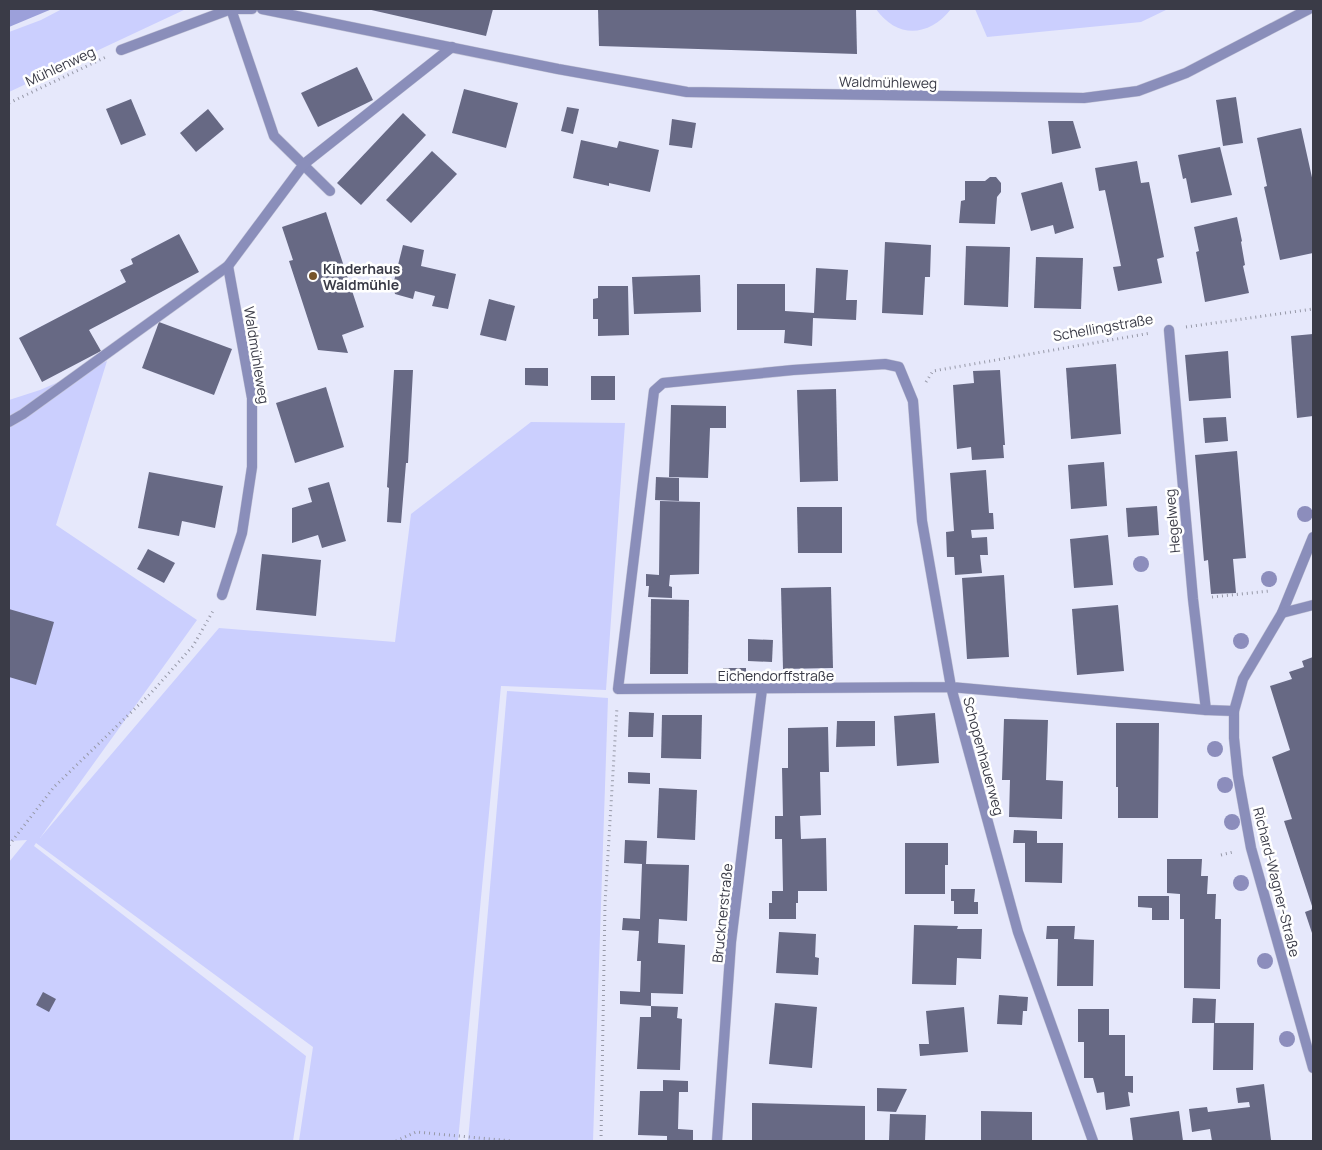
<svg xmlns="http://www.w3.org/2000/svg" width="1322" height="1150" viewBox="0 0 1322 1150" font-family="Manrope,sans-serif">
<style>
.green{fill:#cbcffe}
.water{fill:#9ca0da}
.building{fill:#676984}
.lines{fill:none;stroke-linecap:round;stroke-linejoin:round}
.minor-casing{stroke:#c4c5d7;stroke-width:11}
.path{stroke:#9799a8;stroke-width:3;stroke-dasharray:1 4;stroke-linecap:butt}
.minor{stroke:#8a8eba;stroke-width:10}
.tree{fill:#8c8dbc}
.poi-dot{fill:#76542b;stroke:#fff;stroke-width:2}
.labels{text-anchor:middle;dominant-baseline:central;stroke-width:5;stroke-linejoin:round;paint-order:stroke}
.street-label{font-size:14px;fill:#3a3b47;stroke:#fff}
.poi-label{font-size:14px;font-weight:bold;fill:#3a3b47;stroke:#fff;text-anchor:start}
</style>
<rect width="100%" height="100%" fill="#e6e8fb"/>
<g class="green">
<polygon points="62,9 186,9 9,92 9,32 41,20"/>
<path d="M876 9H951C929 37 897 39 876 9Z"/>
<polygon points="975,9 1168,9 1141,22 987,37"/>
<polygon points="107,361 56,525 197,620 40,838 219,628 395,642 411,514 531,422 625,423 606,690 501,686 458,1141 299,1141 313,1047 36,843 34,846 306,1056 293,1141 9,1141 9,862 27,840 9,841 9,400 40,390"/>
<polygon points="507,691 608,698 593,1141 468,1141"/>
</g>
<polygon class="water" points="9,9 52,9 9,27"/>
<g class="building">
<polygon points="367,9 493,9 486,36"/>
<polygon points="598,9 856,9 857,54 599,46"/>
<polygon points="357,67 373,100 318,127 301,93"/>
<polygon points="464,89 518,103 506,148 452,133"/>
<polygon points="1236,97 1243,143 1223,146 1216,100"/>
<polygon points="131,99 146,135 121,145 106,109"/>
<polygon points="567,107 579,109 573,134 561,131"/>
<polygon points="208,109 224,129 196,152 180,133"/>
<polygon points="403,113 426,135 361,205 337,183"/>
<polygon points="672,119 696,123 692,148 669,145"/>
<polygon points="1048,121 1073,121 1081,148 1052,154"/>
<polygon points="1301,128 1313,182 1313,253 1280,260 1264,187 1267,186 1257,138"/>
<polygon points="581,140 617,148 619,141 659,150 650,192 609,183 609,186 573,178"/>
<polygon points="1220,147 1232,195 1191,203 1186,178 1183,179 1178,155"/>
<polygon points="432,151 457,174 411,223 386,200"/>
<polygon points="1137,161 1141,183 1149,182 1164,257 1157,259 1162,283 1118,291 1113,267 1121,266 1105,190 1099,191 1095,168"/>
<polygon points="990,177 996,177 1001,183 1001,192 997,197 995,224 959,223 961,201 965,200 965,181 985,181"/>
<polygon points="1062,182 1074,228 1055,234 1053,225 1031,231 1021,193"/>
<polygon points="326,212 364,327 342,335 348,353 318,350 289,261 293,260 282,227"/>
<polygon points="1237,217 1242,241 1241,242 1245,265 1243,266 1249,293 1205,302 1196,252 1199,251 1194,227"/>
<polygon points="179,234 199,272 89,330 101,351 42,382 19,338 126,282 120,270 133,264 131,259"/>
<polygon points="885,242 931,245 930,277 925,277 923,315 882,313"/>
<polygon points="403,245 424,250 421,266 456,274 448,309 432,306 435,296 415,291 413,299 395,294 393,285"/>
<polygon points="966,246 1010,247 1008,307 964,305"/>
<polygon points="1036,257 1083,258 1081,309 1034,308"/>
<polygon points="816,268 848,270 846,300 857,300 856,320 813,318 812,346 784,343 785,330 737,330 737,284 785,284 785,311 814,313"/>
<polygon points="700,275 701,312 634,314 632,277"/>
<polygon points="598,286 628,286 629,335 598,336 598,319 593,319 593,299 598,298"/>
<polygon points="489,299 515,306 506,341 480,335"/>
<polygon points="159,322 232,349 214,395 142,368"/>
<polygon points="1313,334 1313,416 1297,418 1291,336"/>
<polygon points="1228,351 1231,398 1189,401 1185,355"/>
<polygon points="1116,364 1121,434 1071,439 1066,368"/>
<polygon points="525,368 548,368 548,386 525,385"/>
<polygon points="394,370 413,370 408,463 406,463 401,523 387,522 389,488 387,487"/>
<polygon points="1000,370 1005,445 1003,445 1004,458 972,460 971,447 957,449 953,385 974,383 973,371"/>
<rect x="591" y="376" width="24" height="24"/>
<polygon points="326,387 344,447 295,463 276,403"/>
<polygon points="836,389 838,481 800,482 797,390"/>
<polygon points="671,405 726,406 726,428 710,428 708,478 669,477"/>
<polygon points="1226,417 1228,441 1205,443 1203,418"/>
<polygon points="1237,451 1246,558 1233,559 1236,593 1211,594 1208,560 1204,561 1195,455"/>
<polygon points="1104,462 1107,506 1071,509 1068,465"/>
<polygon points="986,470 989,513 993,513 994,529 971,530 972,538 987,537 988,555 980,555 982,573 955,575 954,557 947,557 946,532 954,531 950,473"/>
<polygon points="149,472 223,486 215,528 182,521 179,536 138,528"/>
<polygon points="656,477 679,478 679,501 655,500"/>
<polygon points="329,482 346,541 322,548 318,535 292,543 292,508 312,502 308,488"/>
<polygon points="660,501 700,502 699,574 670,575 669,586 672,587 672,598 648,597 649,586 646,586 646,574 659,575"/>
<polygon points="1157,506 1159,535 1128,537 1126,508"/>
<polygon points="797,507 842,507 842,553 798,553"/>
<polygon points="1108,535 1113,585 1074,588 1070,539"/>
<polygon points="148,549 175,563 164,583 137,569"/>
<polygon points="262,554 321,560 316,616 256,610"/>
<polygon points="1004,575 1009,657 967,659 962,578"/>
<polygon points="831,587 833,668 783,669 781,588"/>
<polygon points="651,599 689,600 688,674 650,674"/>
<polygon points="1118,605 1124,671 1077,675 1072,609"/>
<polygon points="9,609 54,622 36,685 9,677"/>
<polygon points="748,639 773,640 772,662 748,661"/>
<polygon points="1313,657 1313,936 1305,912 1313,909 1284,821 1292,819 1272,757 1290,750 1270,686 1292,679 1289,672 1304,667 1302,661"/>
<rect x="723" y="668" width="23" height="16"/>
<polygon points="629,712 654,713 653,737 628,737"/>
<polygon points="935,713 939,763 897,766 894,716"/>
<polygon points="662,715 702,715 701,759 661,758"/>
<polygon points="1004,719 1048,720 1046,780 1063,781 1062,819 1009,817 1010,780 1002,780"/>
<polygon points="837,721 875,721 875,746 836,747"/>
<polygon points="1116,723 1159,723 1158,818 1118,818 1118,787 1116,787"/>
<polygon points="828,727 829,772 820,772 821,815 800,816 801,839 826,838 827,891 798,891 798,903 796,903 796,919 769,919 769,903 772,903 772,891 783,891 782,839 775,839 775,816 783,816 782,768 788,768 788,728"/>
<polygon points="628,772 650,773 650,784 628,783"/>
<polygon points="659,788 697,790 695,840 657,838"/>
<polygon points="1014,830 1037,831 1037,843 1063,843 1062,883 1025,882 1025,843 1013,843"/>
<polygon points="625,840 647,841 646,864 689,865 687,921 659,919 658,943 685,945 683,994 651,993 651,1006 678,1007 677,1018 682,1019 680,1070 637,1069 640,1017 651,1017 651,1006 620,1004 620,991 640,992 641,961 637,961 639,931 622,930 623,918 640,919 642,864 624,863"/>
<polygon points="905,843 948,843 948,865 945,865 945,894 905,894"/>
<polygon points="1167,859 1202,859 1201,876 1208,876 1207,894 1216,894 1215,919 1221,919 1220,989 1184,988 1184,919 1180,919 1180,894 1167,893"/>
<polygon points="951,889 975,889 974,902 978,902 978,914 954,914 954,901 951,901"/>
<polygon points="1138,896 1169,896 1169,920 1152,920 1152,908 1138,907"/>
<polygon points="914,925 958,926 957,929 982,929 981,959 957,958 956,985 912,984"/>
<polygon points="1047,926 1075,926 1074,939 1094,940 1093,986 1057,986 1058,939 1046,939"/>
<polygon points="779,932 816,934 815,957 819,958 818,975 776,973"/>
<polygon points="43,992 56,999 49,1012 36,1005"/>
<polygon points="999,995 1028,997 1027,1011 1023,1011 1022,1025 997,1024"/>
<polygon points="1193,998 1216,999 1215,1023 1254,1023 1253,1070 1213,1070 1214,1023 1192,1023"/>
<polygon points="775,1003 817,1007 812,1068 769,1064"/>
<polygon points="964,1007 968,1052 920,1056 919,1044 929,1044 926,1011"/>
<polygon points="1078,1009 1109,1009 1109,1035 1125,1035 1125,1076 1133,1076 1133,1093 1128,1092 1130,1106 1106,1110 1104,1092 1097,1093 1093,1078 1084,1078 1084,1042 1078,1042"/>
<polygon points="663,1080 688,1081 688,1092 679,1092 678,1129 693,1130 693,1141 667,1141 667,1136 638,1135 640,1091 663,1091"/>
<polygon points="1264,1084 1271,1140 1212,1141 1210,1129 1192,1132 1189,1109 1207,1107 1208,1112 1250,1107 1249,1102 1238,1103 1236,1088"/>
<polygon points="877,1088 907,1089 896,1112 877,1111"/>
<polygon points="752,1103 865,1106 865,1141 752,1141"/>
<polygon points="981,1111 1032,1112 1032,1141 981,1141"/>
<polygon points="1179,1111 1183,1141 1133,1141 1130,1118"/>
<polygon points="890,1114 926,1115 925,1141 889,1141"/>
</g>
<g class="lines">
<defs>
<g id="minor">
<polyline points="231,9 274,136 330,191"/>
<polyline points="262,9 558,69 687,92 1084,98 1138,91 1186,73 1309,9"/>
<polyline points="121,50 231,9 252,9"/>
<polyline points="1169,330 1193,599 1206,710"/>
<polyline points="9,422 23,414 228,266 304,164 452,47"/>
<polyline points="1313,537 1282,613 1243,679 1234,711 1234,738 1238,776 1251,848 1313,1068"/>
<polyline points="222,595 242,533 252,467 252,398 228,266"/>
<polyline points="1282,613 1313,605"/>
<polyline points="717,1141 731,942 762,689"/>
<polyline points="1093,1141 1018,932 951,687 922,521 913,401 899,367 885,364 793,370 663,383 654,391 618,689 951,687 1206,710 1234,711"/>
</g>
</defs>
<use href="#minor" class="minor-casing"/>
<g class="path">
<polyline points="9,103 106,57"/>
<polyline points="1186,327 1313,309"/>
<polyline points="926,382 933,371 1151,333"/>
<polyline points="1212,597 1270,591"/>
<polyline points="9,845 54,787 151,693 193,646 213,611"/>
<polyline points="1221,855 1233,852"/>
<polyline points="396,1141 416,1132 512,1141"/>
<polyline points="601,1141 605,903 617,707"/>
</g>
<use href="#minor" class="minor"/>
</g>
<g class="tree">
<circle cx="1305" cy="514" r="8"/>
<circle cx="1141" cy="564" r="8"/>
<circle cx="1269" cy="579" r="8"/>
<circle cx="1241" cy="641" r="8"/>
<circle cx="1215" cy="749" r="8"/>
<circle cx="1225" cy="785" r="8"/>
<circle cx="1232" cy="822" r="8"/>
<circle cx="1241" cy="883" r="8"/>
<circle cx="1265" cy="961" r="8"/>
<circle cx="1287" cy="1039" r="8"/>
</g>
<circle class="poi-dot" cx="313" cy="276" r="5"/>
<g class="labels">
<g class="street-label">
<text transform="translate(60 66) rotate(-25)">Mühlenweg</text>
<text transform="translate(888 82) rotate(1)">Waldmühleweg</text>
<text transform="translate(1103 327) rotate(-10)">Schellingstraße</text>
<text transform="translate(257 355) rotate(81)">Waldmühleweg</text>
<text transform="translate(1172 521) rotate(-95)">Hegelweg</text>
<text x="776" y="675">Eichendorffstraße</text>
<text transform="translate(984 756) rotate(75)">Schopenhauerweg</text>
<text transform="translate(1277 882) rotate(76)">Richard-Wagner-Straße</text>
<text transform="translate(722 913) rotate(-84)">Brucknerstraße</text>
</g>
<g class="poi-label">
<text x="323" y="268">Kinderhaus<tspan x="323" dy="16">Waldmühle</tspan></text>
</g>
</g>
<rect width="1322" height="1150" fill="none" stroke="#3a3b47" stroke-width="20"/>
</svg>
